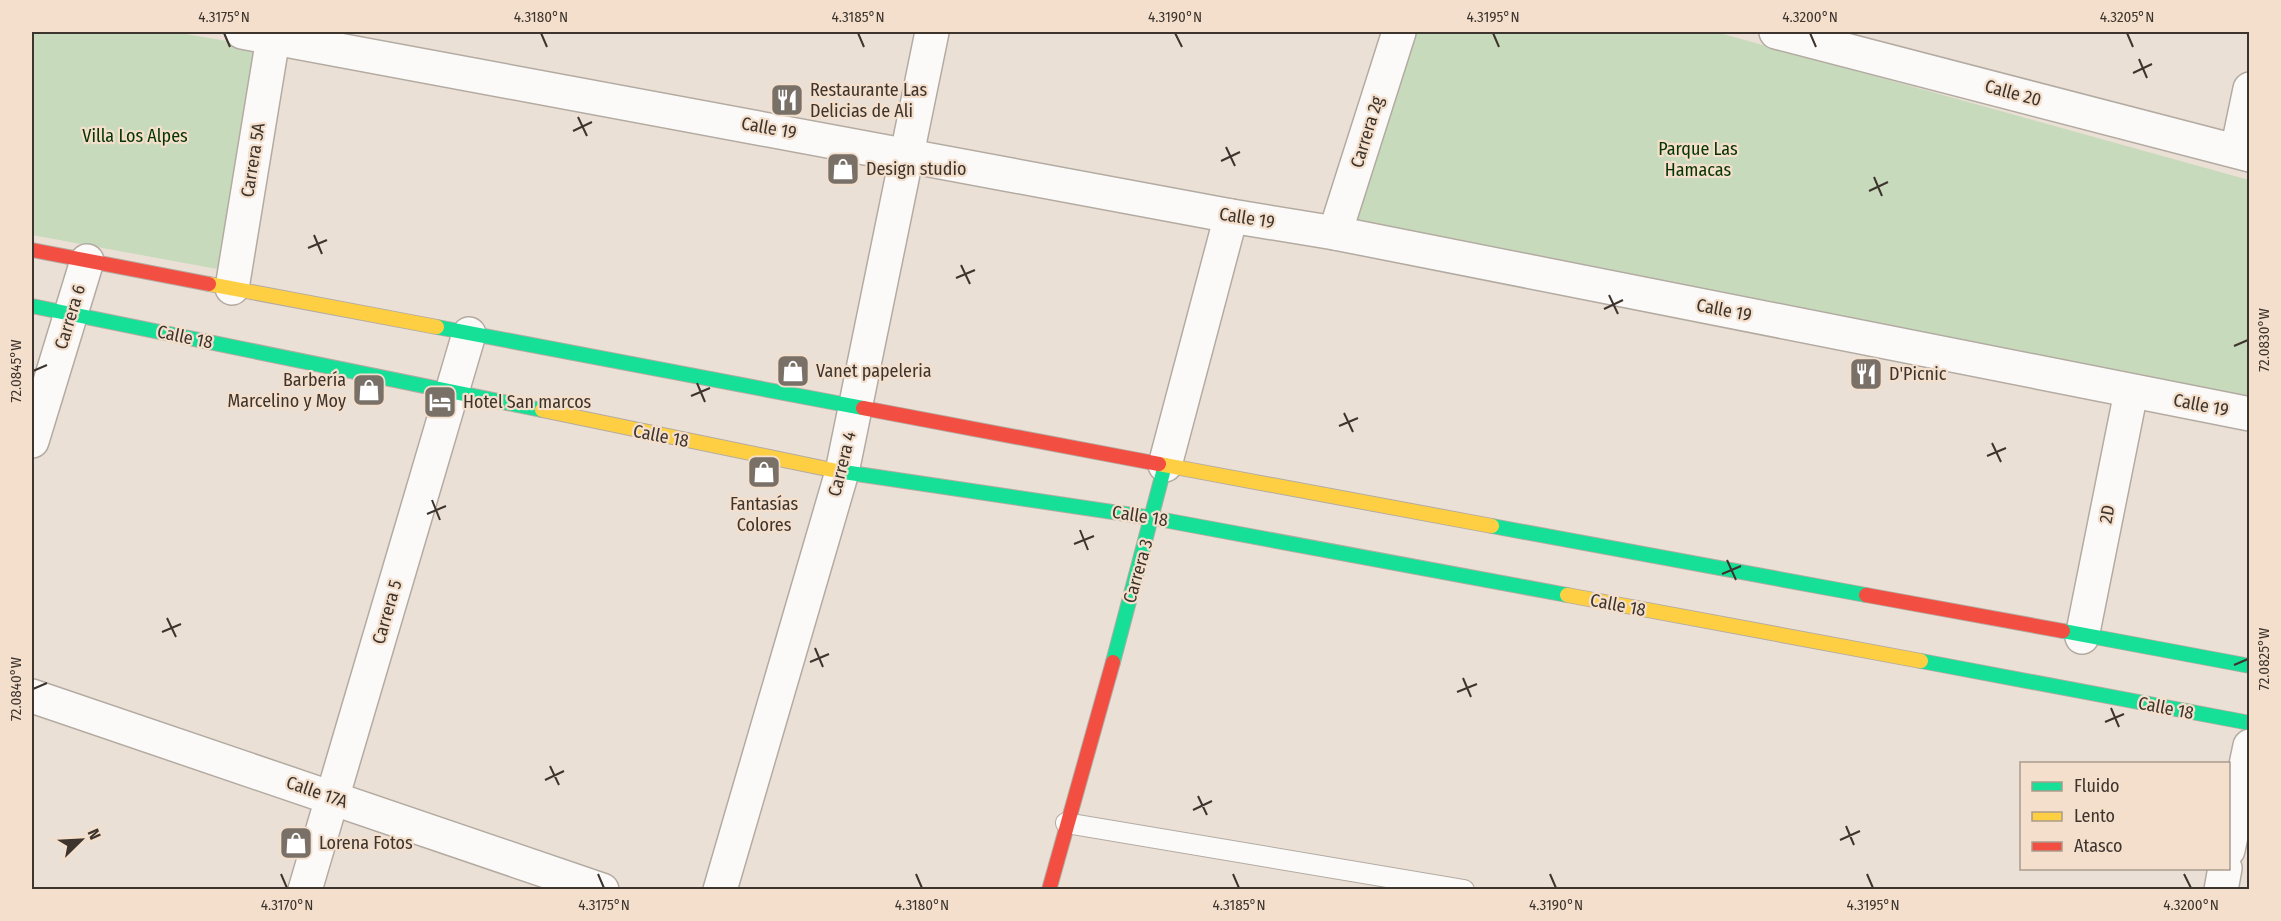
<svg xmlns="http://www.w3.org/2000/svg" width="2281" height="921" viewBox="0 0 2281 921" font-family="'Fira Sans Condensed',sans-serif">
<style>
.park{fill:#c8dabc}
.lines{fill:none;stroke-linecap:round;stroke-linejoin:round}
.lane-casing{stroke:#b3aba2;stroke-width:22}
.street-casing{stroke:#b3aba2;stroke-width:36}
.fast-casing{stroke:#b3aba2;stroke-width:16}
.slow-casing{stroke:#b3aba2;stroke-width:16}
.jam-casing{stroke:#b3aba2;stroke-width:16}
.lane{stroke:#fcfaf9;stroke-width:20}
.street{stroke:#fcfaf9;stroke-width:33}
.fast{stroke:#16e098;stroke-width:14}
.slow{stroke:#ffcf43;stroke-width:14}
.jam{stroke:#f24e42;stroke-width:14}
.ticks{fill:none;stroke:#3c342d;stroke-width:2}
.labels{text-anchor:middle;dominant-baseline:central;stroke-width:4.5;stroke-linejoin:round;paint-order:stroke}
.poi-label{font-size:18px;fill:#3c342d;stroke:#f4dfcc;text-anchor:start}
.street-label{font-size:18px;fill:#3c342d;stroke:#f4dfcc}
.park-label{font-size:18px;fill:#043400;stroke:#f4dfcc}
.neatline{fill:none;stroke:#3c342d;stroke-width:2}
.ticks-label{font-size:15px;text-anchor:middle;fill:#3c342d}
</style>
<rect width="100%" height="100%" fill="#ebe0d5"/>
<g class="park">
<polygon points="32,32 174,32 256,46 217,269 32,235"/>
<polygon points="1413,32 1716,32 2249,180 2249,396 1352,222"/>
</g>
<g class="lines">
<defs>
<polyline id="lane" points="1066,823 1464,890"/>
<g id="street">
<polyline points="242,32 1231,216 1335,233 2250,414"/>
<polyline points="1776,32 2250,155"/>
<polyline points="2237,151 2250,89"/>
<polyline points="1335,233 1399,32"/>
<polyline points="232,288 274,32"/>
<polyline points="32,441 87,261"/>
<polyline points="1165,465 1231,216"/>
<polyline points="2082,637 2131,392"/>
<polyline points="32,696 602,890"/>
<polyline points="2228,850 2250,746"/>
<polyline points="305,890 469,334"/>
<polyline points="720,890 842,472 932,32"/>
<polyline points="2221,890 2225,868"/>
</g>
<g id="fast">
<polyline points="32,306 542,410"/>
<polyline points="437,327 863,408"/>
<polyline points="837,471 1153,518 1567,595"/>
<polyline points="1492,526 1866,595"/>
<polyline points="2063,631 2250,666"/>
<polyline points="1921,661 2250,723"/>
<polyline points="1113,662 1165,465"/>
</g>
<g id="slow">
<polyline points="209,284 437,327"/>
<polyline points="542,410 837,471"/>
<polyline points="1159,464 1492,526"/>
<polyline points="1567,595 1921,661"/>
</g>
<g id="jam">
<polyline points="32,250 209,284"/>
<polyline points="863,408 1159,464"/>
<polyline points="1866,595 2063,631"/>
<polyline points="1049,890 1113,662"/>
</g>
</defs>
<use href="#lane" class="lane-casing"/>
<use href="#street" class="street-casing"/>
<use href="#fast" class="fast-casing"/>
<use href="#slow" class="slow-casing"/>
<use href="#jam" class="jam-casing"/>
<use href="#lane" class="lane"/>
<use href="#street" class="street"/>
<use href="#fast" class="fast"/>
<use href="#slow" class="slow"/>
<use href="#jam" class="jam"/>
</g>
<path class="ticks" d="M224 33 230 47M541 33 547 47M858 33 864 47M1175 33 1182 47M1493 33 1499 47M1810 33 1816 47M2127 33 2133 47M2139 59 2147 78M2133 73 2152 64M578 117 587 136M573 131 592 122M1226 147 1235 166M1221 161 1240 152M1874 177 1882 196M1869 191 1888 182M314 235 322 254M308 248 327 240M961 265 970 284M956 278 975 270M1609 295 1618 314M1604 309 1623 300M2234 346 2248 340M33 371 47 365M697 383 705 402M691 396 710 388M1344 413 1353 432M1339 426 1358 418M1992 443 2001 462M1987 456 2006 448M432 500 440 520M427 514 446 506M1080 530 1088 550M1074 544 1094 536M1727 560 1736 580M1722 574 1741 566M167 618 176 637M162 632 181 624M815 648 823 667M810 662 829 654M2234 665 2248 659M1463 678 1471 697M33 689 47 683M1457 692 1477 684M2111 708 2119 727M2105 722 2124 714M550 766 559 785M545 780 564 771M1198 796 1207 815M1193 810 1212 801M1846 826 1854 845M1840 840 1860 831M281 874 287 888M598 874 604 888M916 874 922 888M1233 874 1239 888M1550 874 1556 888M1867 874 1873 888M2184 874 2191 888"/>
<defs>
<symbol id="restaurant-square" viewBox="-11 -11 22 22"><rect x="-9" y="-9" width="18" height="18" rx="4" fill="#797068" stroke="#f4dfcc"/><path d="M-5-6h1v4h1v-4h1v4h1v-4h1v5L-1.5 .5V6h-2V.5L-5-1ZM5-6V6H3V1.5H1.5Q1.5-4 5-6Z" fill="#fff"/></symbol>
<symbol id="shop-square" viewBox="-11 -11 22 22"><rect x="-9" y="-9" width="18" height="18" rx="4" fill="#797068" stroke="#f4dfcc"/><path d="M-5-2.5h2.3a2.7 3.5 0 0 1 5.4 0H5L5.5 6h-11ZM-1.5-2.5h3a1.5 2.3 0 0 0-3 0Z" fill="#fff"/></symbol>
<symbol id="hotel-square" viewBox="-11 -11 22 22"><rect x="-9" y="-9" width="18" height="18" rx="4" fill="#797068" stroke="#f4dfcc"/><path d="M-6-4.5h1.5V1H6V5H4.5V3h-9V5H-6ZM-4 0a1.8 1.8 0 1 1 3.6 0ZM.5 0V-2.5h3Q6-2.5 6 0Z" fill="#fff"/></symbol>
</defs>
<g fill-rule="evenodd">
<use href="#restaurant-square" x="768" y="81" width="38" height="38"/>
<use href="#shop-square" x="824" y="150" width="38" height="38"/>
<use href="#shop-square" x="774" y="352" width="38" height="38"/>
<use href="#restaurant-square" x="1847" y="355" width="38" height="38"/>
<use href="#shop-square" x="350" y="371" width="38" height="38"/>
<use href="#hotel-square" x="421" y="383" width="38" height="38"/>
<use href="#shop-square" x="745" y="453" width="38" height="38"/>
<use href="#shop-square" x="277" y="824" width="38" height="38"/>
</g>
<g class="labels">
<g class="poi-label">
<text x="810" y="90">Restaurante Las<tspan x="810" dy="21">Delicias de Ali</tspan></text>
<text x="866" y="169">Design studio</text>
<text x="816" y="371">Vanet papeleria</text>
<text x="1889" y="374">D'Picnic</text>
<text x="346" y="380" text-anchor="end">Barbería<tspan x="346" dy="21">Marcelino y Moy</tspan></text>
<text x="463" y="402">Hotel San marcos</text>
<text x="764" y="504" text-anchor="middle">Fantasías<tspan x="764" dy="21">Colores</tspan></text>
<text x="319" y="843">Lorena Fotos</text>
</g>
<g class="street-label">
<text transform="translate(2013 93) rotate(15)">Calle 20</text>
<text transform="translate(769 128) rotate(10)">Calle 19</text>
<text transform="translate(1367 132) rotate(-73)">Carrera 2g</text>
<text transform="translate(253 160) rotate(-81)">Carrera 5A</text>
<text transform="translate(1247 218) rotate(9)">Calle 19</text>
<text transform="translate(1724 310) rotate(11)">Calle 19</text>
<text transform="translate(70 317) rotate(-73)">Carrera 6</text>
<text transform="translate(185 337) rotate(12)">Calle 18</text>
<text transform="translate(2201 405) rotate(11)">Calle 19</text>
<text transform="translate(661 436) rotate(11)">Calle 18</text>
<text transform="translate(842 464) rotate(-76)">Carrera 4</text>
<text transform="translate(2107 514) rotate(-79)">2D</text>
<text transform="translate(1140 516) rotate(9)">Calle 18</text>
<text transform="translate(1138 571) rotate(-74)">Carrera 3</text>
<text transform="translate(1618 605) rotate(11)">Calle 18</text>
<text transform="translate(387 612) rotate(-74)">Carrera 5</text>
<text transform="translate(2166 708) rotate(11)">Calle 18</text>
<text transform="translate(317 792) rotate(19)">Calle 17A</text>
</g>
<g class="park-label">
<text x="135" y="136">Villa Los Alpes</text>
<text x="1698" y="149">Parque Las<tspan x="1698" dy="21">Hamacas</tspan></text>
</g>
</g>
<rect width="2281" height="921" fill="none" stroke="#f4dfcc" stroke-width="66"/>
<rect x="2020" y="762" width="210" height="108" fill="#f4dfcc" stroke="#aa9b8c" stroke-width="1.5"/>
<rect x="2032" y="782" width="30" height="9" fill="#16e098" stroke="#aa9b8c" stroke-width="1.5"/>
<text x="2074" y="792" font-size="18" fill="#3c342d">Fluido</text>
<rect x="2032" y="812" width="30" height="9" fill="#ffcf43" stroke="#aa9b8c" stroke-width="1.5"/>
<text x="2074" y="822" font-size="18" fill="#3c342d">Lento</text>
<rect x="2032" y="842" width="30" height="9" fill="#f24e42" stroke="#aa9b8c" stroke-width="1.5"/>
<text x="2074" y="852" font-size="18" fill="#3c342d">Atasco</text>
<g transform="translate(81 840) rotate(66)" stroke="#f4dfcc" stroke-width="4.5" paint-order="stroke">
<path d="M0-4.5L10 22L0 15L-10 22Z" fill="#3c342d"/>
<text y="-9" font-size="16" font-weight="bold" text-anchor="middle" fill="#3c342d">N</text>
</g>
<rect x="33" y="33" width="2215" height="855" class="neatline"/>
<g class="ticks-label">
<text x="224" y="22">4.3175°N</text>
<text x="541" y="22">4.3180°N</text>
<text x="858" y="22">4.3185°N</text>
<text x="1175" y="22">4.3190°N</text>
<text x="1493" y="22">4.3195°N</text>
<text x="1810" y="22">4.3200°N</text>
<text x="2127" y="22">4.3205°N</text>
<text transform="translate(2264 340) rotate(-90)" y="5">72.0830°W</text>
<text transform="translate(16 371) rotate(-90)" y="5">72.0845°W</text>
<text transform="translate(2264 659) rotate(-90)" y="5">72.0825°W</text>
<text transform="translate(16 689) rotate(-90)" y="5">72.0840°W</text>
<text x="287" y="910">4.3170°N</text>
<text x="604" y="910">4.3175°N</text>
<text x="922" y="910">4.3180°N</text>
<text x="1239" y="910">4.3185°N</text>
<text x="1556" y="910">4.3190°N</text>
<text x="1873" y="910">4.3195°N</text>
<text x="2191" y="910">4.3200°N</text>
</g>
</svg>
